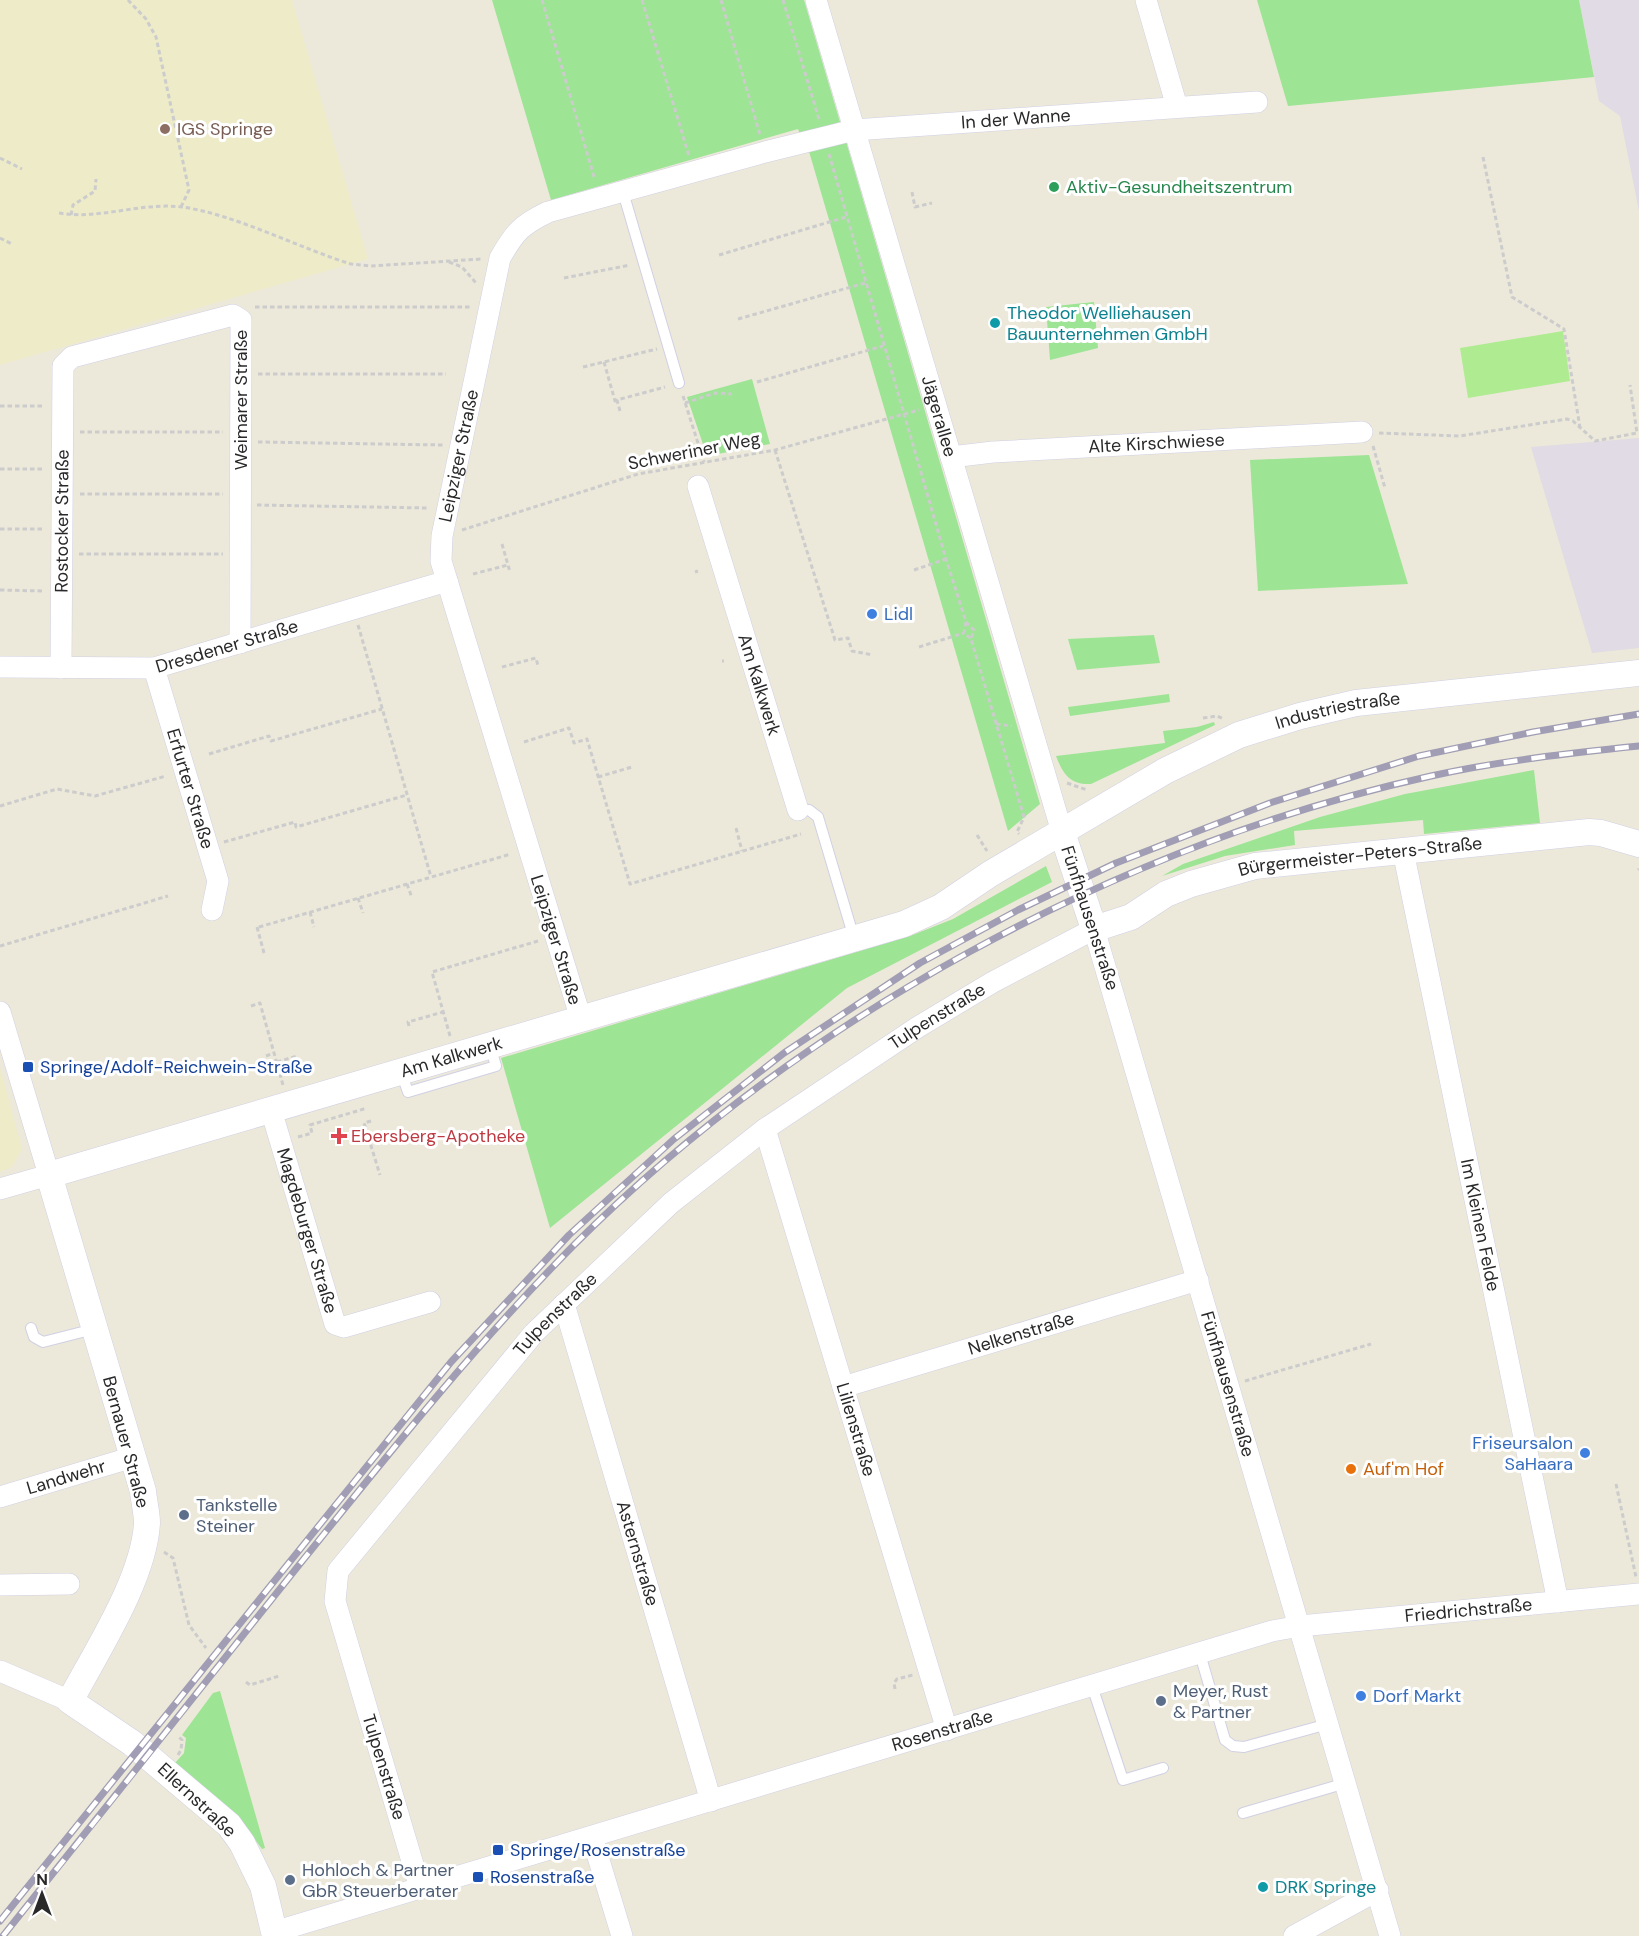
<svg xmlns="http://www.w3.org/2000/svg" width="1639" height="1936" viewBox="0 0 1639 1936" font-family="'DM Sans',sans-serif">
<style>
.industrial{fill:#e0dbe4}
.education{fill:#eeebc9}
.green{fill:#9de495}
.pitch{fill:#afeb91}
.lines{fill:none;stroke-linecap:round;stroke-linejoin:round}
.service-casing{stroke:#d1d0e3;stroke-width:12}
.minor-casing{stroke:#d1d0e3;stroke-width:22}
.tertiary-casing{stroke:#d1d0e3;stroke-width:27}
.path{stroke:#ccc;stroke-width:3;stroke-dasharray:4.5 3;stroke-linecap:butt}
.service{stroke:#fff;stroke-width:10}
.minor{stroke:#fff;stroke-width:21}
.tertiary{stroke:#fff;stroke-width:26}
.rail-casing{stroke:#a09db4;stroke-width:7}
.rail{stroke:#fff;stroke-width:4.5;stroke-dasharray:14;stroke-linecap:butt}
.education-dot{fill:#8d6e63;stroke:#fff;stroke-width:2}
.leisure-dot{fill:#2e9e5b;stroke:#fff;stroke-width:2}
.culture-dot{fill:#0f9aa8;stroke:#fff;stroke-width:2}
.shop-dot{fill:#3f7fe0;stroke:#fff;stroke-width:2}
.transit-dot{fill:#1a4fb4;stroke:#fff;stroke-width:2}
.health-dot{fill:#e0444e;stroke:#fff;stroke-width:2}
.food-dot{fill:#e8710a;stroke:#fff;stroke-width:2}
.service-dot{fill:#5c6f8a;stroke:#fff;stroke-width:2}
.labels{text-anchor:middle;dominant-baseline:central;stroke-width:6;stroke-linejoin:round;paint-order:stroke}
.street-label{font-size:18px;fill:#292929;stroke:#fff}
.education-label{font-size:18px;fill:#785e54;stroke:#fff;text-anchor:start}
.leisure-label{font-size:18px;fill:#27864d;stroke:#fff;text-anchor:start}
.culture-label{font-size:18px;fill:#0d838f;stroke:#fff;text-anchor:start}
.shop-label{font-size:18px;fill:#366cbe;stroke:#fff;text-anchor:start}
.transit-label{font-size:18px;fill:#164399;stroke:#fff;text-anchor:start}
.health-label{font-size:18px;fill:#be3a42;stroke:#fff;text-anchor:start}
.food-label{font-size:18px;fill:#c56008;stroke:#fff;text-anchor:start}
.service-label{font-size:18px;fill:#4e5e75;stroke:#fff;text-anchor:start}
</style>
<rect width="100%" height="100%" fill="#ece9da"/>
<g class="industrial">
<polygon points="1579,0 1639,0 1639,211 1620,116 1599,101"/>
<polygon points="1639,438 1639,648 1592,653 1531,447"/>
</g>
<g class="education">
<polygon points="0,0 292,0 368,259 0,365"/>
<polygon points="0,1068 22,1149 12,1167 0,1172"/>
</g>
<g class="green">
<polygon points="492,0 804,0 840,122 800,134 798,129 551,200"/>
<polygon points="1257,0 1579,0 1594,77 1288,106"/>
<polygon points="845,138 1040,804 1008,831 808,148"/>
<polygon points="1094,302 1098,348 1050,360 1046,307"/>
<polygon points="752,379 770,444 707,456 687,397"/>
<polygon points="1369,455 1408,584 1258,591 1250,460"/>
<polygon points="1154,635 1160,663 1077,670 1068,639"/>
<polygon points="1169,694 1170,702 1070,716 1068,707"/>
<path d="M1214 722 1215 725 1091 784C1070 785 1063 774 1056 756L1165 743 1163 731 1197 727Z"/>
<polygon points="1534,770 1540,823 1424,834 1423,820 1294,831 1295,845 1225,856 1162,876 1183,864 1320,817 1405,794"/>
<polygon points="1046,866 1052,882 847,988 550,1228 501,1058 910,936 953,919"/>
<polygon points="220,1691 265,1848 262,1849 238,1817 175,1763 184,1753 186,1738 182,1735 213,1693"/>
</g>
<polygon class="pitch" points="1563,331 1570,381 1468,398 1460,348"/>
<g class="lines">
<defs>
<g id="service">
<polyline points="623,192 679,383"/>
<polyline points="798,810 809,810 818,817 854,938"/>
<polyline points="401,1072 408,1092 496,1066 490,1046"/>
<polyline points="31,1328 34,1337 43,1342 94,1329"/>
<polyline points="1200,1654 1225,1740 1233,1746 1244,1747 1328,1724"/>
<polyline points="1092,1686 1123,1780 1163,1768"/>
<polyline points="1243,1813 1346,1783"/>
</g>
<g id="minor">
<path id="s1" d="M816 0 1062 832"/>
<polyline points="1146,0 1177,107"/>
<path id="s2" d="M951 457 993 452 1362 432"/>
<path id="s3" d="M698 486 798 810"/>
<path id="s4" d="M0 667 154 668 447 581"/>
<path id="s5" d="M61 668 63 366 72 357 233 315 241 320 240 643"/>
<path id="s6" d="M154 668 218 881 212 910"/>
<path id="s7" d="M1403 851 1558 1602"/>
<polyline points="0,1012 49,1175 0,1189"/>
<path id="s8" d="M581 1019 441 561 442 536 500 258C515 232 521 225 548 212L765 152 854 130 1257 102"/>
<path id="s9" d="M271 1110 335 1324 344 1327 430 1302"/>
<path id="s10" d="M765 1129 947 1730"/>
<path id="s11" d="M564 1304 711 1801"/>
<path id="s12" d="M843 1387 1198 1280"/>
<path id="s13" d="M0 1497 133 1457"/>
<polyline points="0,1585 69,1584"/>
<polyline points="0,1671 70,1701"/>
<polyline points="592,1837 622,1936"/>
<path id="s14" d="M420 1888 335 1601 338 1571 534 1333 671 1203 765 1129 918 1027 993 982 1094 929 1390 1936"/>
<path id="s15" d="M274 1932 1272 1631 1300 1626 1639 1594"/>
<polyline points="1294,1936 1378,1890"/>
</g>
<g id="tertiary">
<path id="s16" d="M1062 832 1094 929 1131 917 1166 894 1191 884 1255 866 1589 832 1601 833 1639 844"/>
<path id="s17" d="M275 1936 263 1886 242 1843 229 1825 132 1743 70 1701C96 1652 144 1579 147 1523 147 1513 144 1502 143 1491L49 1175 904 924 941 907 990 874 1165 771 1239 735 1300 716 1356 703 1639 673"/>
</g>
</defs>
<use href="#service" class="service-casing"/>
<use href="#minor" class="minor-casing"/>
<use href="#tertiary" class="tertiary-casing"/>
<g class="path">
<polyline points="128,0 146,19 156,37 189,190 181,207"/>
<polyline points="542,0 595,180"/>
<polyline points="642,0 689,156"/>
<polyline points="721,0 760,135"/>
<polyline points="783,0 819,119"/>
<polyline points="829,154 946,559 966,622 974,630 971,639 1024,817 1017,832 1019,834"/>
<polyline points="1483,157 1512,297 1564,329 1580,428"/>
<polyline points="0,158 22,169"/>
<polyline points="912,192 915,207 932,203"/>
<path d="M59 213C100 220 140 202 182 207 234 214 299 248 351 264L371 266 482 259"/>
<polyline points="71,215 73,205 95,191 96,179"/>
<polyline points="0,238 12,244"/>
<polyline points="719,255 846,217"/>
<polyline points="449,262 462,267 476,283"/>
<polyline points="564,278 630,265"/>
<polyline points="255,307 471,307"/>
<polyline points="738,319 865,283"/>
<polyline points="604,362 615,401 617,400"/>
<polyline points="583,367 657,349"/>
<polyline points="258,374 446,374"/>
<polyline points="757,382 883,346"/>
<polyline points="683,396 704,462"/>
<polyline points="685,403 715,393 732,394"/>
<polyline points="0,406 44,406"/>
<polyline points="620,411 617,400 665,387"/>
<polyline points="80,432 223,432"/>
<polyline points="1379,433 1460,436 1567,419 1573,421 1595,441 1637,433 1630,385"/>
<polyline points="258,442 443,445"/>
<polyline points="1373,446 1385,488"/>
<polyline points="775,450 835,640 848,638 852,651 873,655"/>
<polyline points="0,469 43,469"/>
<polyline points="80,494 223,494"/>
<polyline points="257,505 428,508"/>
<polyline points="0,529 43,529"/>
<polyline points="462,530 638,474 775,450 919,410"/>
<polyline points="502,544 510,572"/>
<polyline points="79,554 223,554"/>
<polyline points="914,570 946,559"/>
<polyline points="695,572 698,571"/>
<polyline points="473,574 508,565"/>
<polyline points="0,590 43,591"/>
<polyline points="966,622 964,633 971,639"/>
<polyline points="358,625 431,877"/>
<polyline points="919,647 964,633"/>
<polyline points="722,661 724,661"/>
<polyline points="502,667 536,658 538,666"/>
<polyline points="1203,718 1217,716 1224,719"/>
<polyline points="996,724 1012,726"/>
<polyline points="524,742 569,728 574,743 587,739 630,884 801,834"/>
<polyline points="209,754 269,736 271,741 382,709"/>
<polyline points="598,777 632,767"/>
<polyline points="1067,783 1087,790"/>
<polyline points="0,806 57,789 95,796 166,776"/>
<polyline points="736,828 742,851"/>
<polyline points="977,835 987,851"/>
<polyline points="224,842 295,822 296,827 407,795"/>
<polyline points="1638,870 1639,869"/>
<polyline points="407,884 412,898"/>
<polyline points="358,898 363,913"/>
<polyline points="310,912 314,927"/>
<polyline points="257,927 264,953"/>
<polyline points="259,927 511,854"/>
<polyline points="0,946 168,896"/>
<polyline points="251,1006 260,1003 283,1085"/>
<polyline points="409,1026 408,1022 443,1012"/>
<polyline points="450,1036 432,972 538,941"/>
<polyline points="266,1056 274,1053"/>
<polyline points="277,1062 297,1056 297,1059"/>
<polyline points="371,1121 364,1123 380,1175"/>
<polyline points="298,1137 312,1133 310,1125 367,1108"/>
<polyline points="1245,1381 1371,1344"/>
<polyline points="1616,1484 1636,1577"/>
<polyline points="164,1552 173,1558 189,1625 206,1648"/>
<polyline points="246,1682 250,1685 279,1676"/>
<polyline points="895,1689 894,1683 897,1679 913,1675"/>
<polyline points="178,1755 181,1750 182,1740 178,1736"/>
</g>
<use href="#service" class="service"/>
<use href="#minor" class="minor"/>
<use href="#tertiary" class="tertiary"/>
<defs>
<g id="rail">
<polyline points="0,1921 451,1362 569,1235 674,1139 784,1053 920,963 1018,910 1116,863 1270,803 1419,756 1533,732 1639,714"/>
<path d="M3 1936C102 1813 200 1689 299 1565 387 1456 474 1346 573 1246 800 1019 1118 845 1431 776 1499 761 1570 753 1639 746"/>
</g>
</defs>
<use href="#rail" class="rail-casing"/>
<use href="#rail" class="rail"/>
</g>
<circle class="education-dot" cx="165" cy="129" r="6"/>
<circle class="leisure-dot" cx="1054" cy="187" r="6"/>
<g class="culture-dot">
<circle cx="995" cy="323" r="6"/>
<circle cx="1263" cy="1887" r="6"/>
</g>
<g class="shop-dot">
<circle cx="872" cy="614" r="6"/>
<circle cx="1585" cy="1453" r="6"/>
<circle cx="1361" cy="1696" r="6"/>
</g>
<g class="transit-dot">
<rect x="22" y="1061" width="12" height="12" rx="3"/>
<rect x="492" y="1844" width="12" height="12" rx="3"/>
<rect x="472" y="1871" width="12" height="12" rx="3"/>
</g>
<path class="health-dot" d="M336 1127h6v6h6v6h-6v6h-6v-6h-6v-6h6z"/>
<circle class="food-dot" cx="1351" cy="1469" r="6"/>
<g class="service-dot">
<circle cx="184" cy="1515" r="6"/>
<circle cx="1161" cy="1701" r="6"/>
<circle cx="290" cy="1880" r="6"/>
</g>
<g class="labels">
<g class="street-label">
<text stroke="none"><textPath href="#s8" startOffset="1335">In der Wanne</textPath></text>
<text transform="translate(241 400) rotate(-90)">Weimarer Straße</text>
<text stroke="none"><textPath href="#s1" startOffset="434">Jägerallee</textPath></text>
<text stroke="none"><textPath href="#s2" startOffset="206">Alte Kirschwiese</textPath></text>
<text transform="translate(694 451) rotate(-11)">Schweriner Weg</text>
<text stroke="none"><textPath href="#s8" startOffset="586">Leipziger Straße</textPath></text>
<text stroke="none"><textPath href="#s5" startOffset="147">Rostocker Straße</textPath></text>
<text stroke="none"><textPath href="#s4" startOffset="230">Dresdener Straße</textPath></text>
<text stroke="none"><textPath href="#s3" startOffset="208">Am Kalkwerk</textPath></text>
<text stroke="none"><textPath href="#s17" startOffset="2259">Industriestraße</textPath></text>
<text stroke="none"><textPath href="#s6" startOffset="126">Erfurter Straße</textPath></text>
<text stroke="none"><textPath href="#s16" startOffset="382">Bürgermeister-Peters-Straße</textPath></text>
<text transform="translate(1090 918) rotate(72)">Fünfhausenstraße</text>
<text transform="translate(556 940) rotate(73)">Leipziger Straße</text>
<text stroke="none"><textPath href="#s14" startOffset="1152">Tulpenstraße</textPath></text>
<text stroke="none"><textPath href="#s17" startOffset="1300">Am Kalkwerk</textPath></text>
<text stroke="none"><textPath href="#s7" startOffset="382">Im Kleinen Felde</textPath></text>
<text stroke="none"><textPath href="#s9" startOffset="126">Magdeburger Straße</textPath></text>
<text stroke="none"><textPath href="#s14" startOffset="666">Tulpenstraße</textPath></text>
<text stroke="none"><textPath href="#s12" startOffset="186">Nelkenstraße</textPath></text>
<text stroke="none"><textPath href="#s14" startOffset="1806">Fünfhausenstraße</textPath></text>
<text stroke="none"><textPath href="#s10" startOffset="314">Lilienstraße</textPath></text>
<text transform="translate(126 1442) rotate(75)">Bernauer Straße</text>
<text stroke="none"><textPath href="#s13" startOffset="69">Landwehr</textPath></text>
<text stroke="none"><textPath href="#s11" startOffset="260">Asternstraße</textPath></text>
<text stroke="none"><textPath href="#s15" startOffset="1240">Friedrichstraße</textPath></text>
<text stroke="none"><textPath href="#s15" startOffset="698">Rosenstraße</textPath></text>
<text transform="translate(384 1767) rotate(73)">Tulpenstraße</text>
<text transform="translate(197 1800) rotate(43)">Ellernstraße</text>
</g>
<g class="education-label">
<text x="177" y="129">IGS Springe</text>
</g>
<g class="leisure-label">
<text x="1066" y="187">Aktiv-Gesundheitszentrum</text>
</g>
<g class="culture-label">
<text x="1007" y="313">Theodor Welliehausen<tspan x="1007" dy="21">Bauunternehmen GmbH</tspan></text>
<text x="1275" y="1887">DRK Springe</text>
</g>
<g class="shop-label">
<text x="884" y="614">Lidl</text>
<text x="1573" y="1443" text-anchor="end">Friseursalon<tspan x="1573" dy="21">SaHaara</tspan></text>
<text x="1373" y="1696">Dorf Markt</text>
</g>
<g class="transit-label">
<text x="40" y="1067">Springe/Adolf-Reichwein-Straße</text>
<text x="510" y="1850">Springe/Rosenstraße</text>
<text x="490" y="1877">Rosenstraße</text>
</g>
<g class="health-label">
<text x="351" y="1136">Ebersberg-Apotheke</text>
</g>
<g class="food-label">
<text x="1363" y="1469">Auf'm Hof</text>
</g>
<g class="service-label">
<text x="196" y="1505">Tankstelle<tspan x="196" dy="21">Steiner</tspan></text>
<text x="1173" y="1691">Meyer, Rust<tspan x="1173" dy="21">&amp; Partner</tspan></text>
<text x="302" y="1870">Hohloch &amp; Partner<tspan x="302" dy="21">GbR Steuerberater</tspan></text>
</g>
</g>
<g transform="translate(42 1894)" stroke="#ffffff" stroke-width="4.5" paint-order="stroke">
<path d="M0-4.5L10 22L0 15L-10 22Z" fill="#292929"/>
<text y="-9" font-size="16" font-weight="bold" text-anchor="middle" fill="#292929">N</text>
</g>
</svg>
